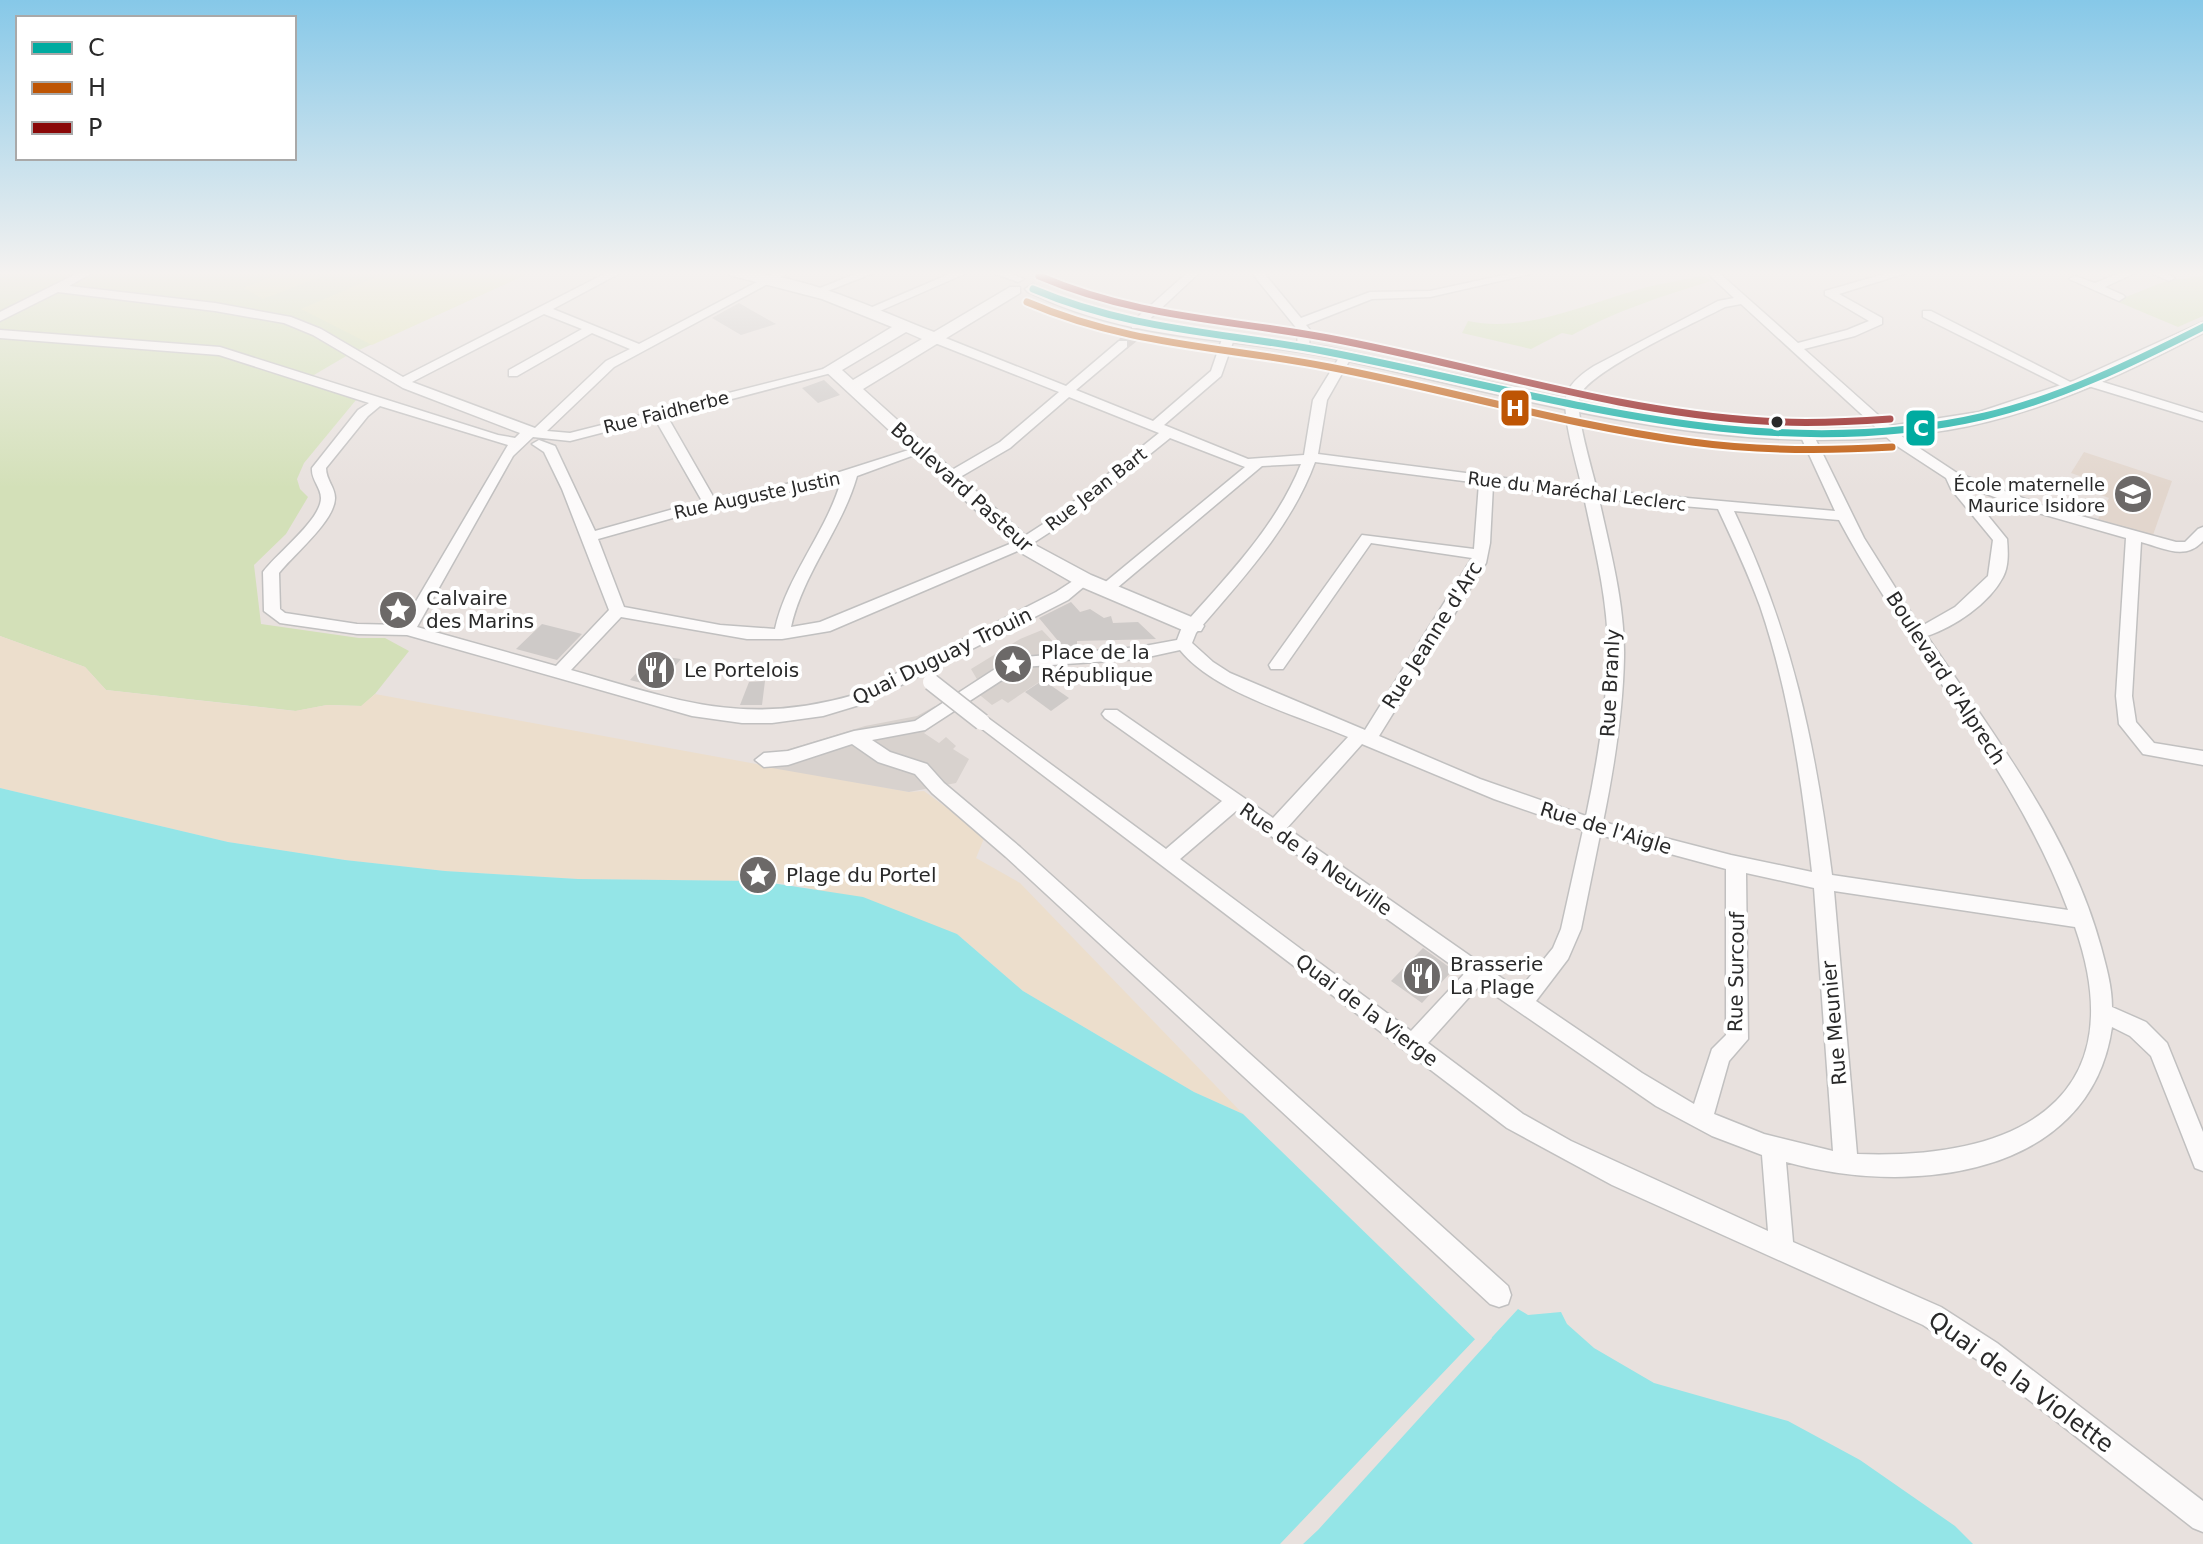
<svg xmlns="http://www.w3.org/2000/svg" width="2203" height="1544" viewBox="0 0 2203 1544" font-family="'DejaVu Sans',sans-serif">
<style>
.education{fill:#e2d6cd}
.green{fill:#d3e0b8}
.sand{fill:#ecdecc}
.pitch{fill:#dfe4b5}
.plaza{fill:#d8d2ce}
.water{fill:#94e5e7}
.pier{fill:#e8e1de}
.building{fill:#cecac8}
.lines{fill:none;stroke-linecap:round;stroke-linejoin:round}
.street-tunnel{stroke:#c2bcba;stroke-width:13;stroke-dasharray:13 6;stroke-linecap:butt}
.street-casing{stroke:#c1c0c0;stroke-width:3}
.secondary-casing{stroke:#c1c0c0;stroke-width:3}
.street{fill:#fcfafa;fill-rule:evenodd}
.secondary{fill:#fcfafa;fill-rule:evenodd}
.street-bridge-casing{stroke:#c1c0c0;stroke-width:19;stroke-linecap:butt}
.street-bridge{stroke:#fcfafa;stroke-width:16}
.bus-1-casing{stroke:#fff;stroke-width:11}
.bus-2-casing{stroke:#fff;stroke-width:11}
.bus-3-casing{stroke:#fff;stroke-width:11}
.bus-1{stroke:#00aba0;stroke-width:7}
.bus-2{stroke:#be5504;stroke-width:7}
.bus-3{stroke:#8a0808;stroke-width:7}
.bus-dot{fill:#292929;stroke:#fff;stroke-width:3}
.labels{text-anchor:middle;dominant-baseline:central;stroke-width:8;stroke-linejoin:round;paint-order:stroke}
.far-street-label{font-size:18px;fill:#292929;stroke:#fff}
.far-poi-label{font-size:18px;fill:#292929;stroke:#fff;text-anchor:end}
.street-label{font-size:20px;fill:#292929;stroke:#fff}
.poi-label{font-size:20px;fill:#292929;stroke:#fff;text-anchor:start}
.near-street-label{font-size:24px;fill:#292929;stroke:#fff}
.line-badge{stroke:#fff;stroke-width:3}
.badge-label{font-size:22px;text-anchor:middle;font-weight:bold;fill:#fff}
</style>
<rect width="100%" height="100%" fill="#e8e1de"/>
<polygon class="education" points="2084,452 2172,481 2153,535 2097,521 2109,498 2087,490 2091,480 2071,473"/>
<g class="green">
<polygon points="0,272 532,272 348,355 302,382 356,400 304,463 297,479 300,489 308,497 286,534 254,565 261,624 359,638 385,638 409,651 375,694 362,706 327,705 296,711 106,690 85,667 0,636"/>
<path d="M1703 275 1711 281C1662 296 1616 311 1572 335L1562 333 1531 349 1462 333 1468 321C1524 333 1583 305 1637 290 1659 283 1682 281 1703 275Z"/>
<polygon points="2203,276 2203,316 2178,327 2116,301 2166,281"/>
</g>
<polygon class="sand" points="0,636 85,667 106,690 295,711 327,705 361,706 375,694 909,792 924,791 985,836 976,858 1020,883 1243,1114 1194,1092 1023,991 957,934 799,885 758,881 578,879 445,871 345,860 228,842 0,788"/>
<g class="pitch">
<polygon points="285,272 312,272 320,277 263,299 244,288"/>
<polygon points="388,272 531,272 372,345 301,309"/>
</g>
<g class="plaza">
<polygon points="1042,630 1062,651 1046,652 1048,676 1008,703 1002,699 992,705 970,687 978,681 971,669 1020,639"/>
<polygon points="935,706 947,715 924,733 939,743 946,737 956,746 953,749 969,759 956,783 909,792 760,766 766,756 865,726 917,716"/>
</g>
<polygon class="water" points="0,788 228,842 345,860 445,871 578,879 758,881 863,897 957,934 1023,991 1194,1092 1243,1114 1483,1347 1518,1309 1528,1315 1561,1312 1567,1324 1594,1348 1654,1383 1788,1421 1860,1460 1955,1526 1973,1544 0,1544"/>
<polygon class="pier" points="1490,1335 1492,1338 1318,1530 1303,1544 1280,1544 1478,1336 1483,1342"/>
<g class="building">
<polygon points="739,303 751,310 776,324 741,335 712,318"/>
<polygon points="824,380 840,395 818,403 802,388"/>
<polygon points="1071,602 1080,612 1090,609 1104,618 1111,616 1113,623 1138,622 1156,639 1077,641 1077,648 1064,648 1039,618"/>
<polygon points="542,624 582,634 557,660 516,649"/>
<polygon points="653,655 681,659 657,687 630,680"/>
<polygon points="1043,680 1069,698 1051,711 1025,692"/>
<polygon points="765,681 762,705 740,705 749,682"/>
<polygon points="1423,948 1453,970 1422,1003 1391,981"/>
</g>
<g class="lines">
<polyline class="street-tunnel" points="1123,344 1133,336"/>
<defs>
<g id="street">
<path d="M80 272H94L69 286 215 303 291 317 321 329 403 377 608 272H622L553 309 639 344 776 272H790L614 367 547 431 570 433 835 366V372L667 416 714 498 827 476 921 446 928 450 857 476C842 529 803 573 791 627L820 622 1017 541 1057 515 1159 433 1069 397 1010 448 955 480H945V474L1000 442 1059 392 930 341V335H938L1066 386 1119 341H1127V347L1076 390 1153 421 1211 371 1222 339 1232 336 1234 339 1221 376 1164 425 1248 459 1304 455 1313 400 1340 356 1346 352 1352 356 1327 400 1318 454 1582 488C1578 467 1560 413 1567 393 1572 381 1583 373 1594 366L1718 301 1734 298 1706 272H1718L1798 343 1847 330 1869 321 1825 295V291L1891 272H1909L1839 294 1882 318V324L1855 336 1804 349 1904 438 1957 473 2041 505 2176 542H2185L2198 529 2203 527V541C2185 561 2164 548 2141 542L2132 696 2136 722 2154 743 2203 751V765L2143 754 2119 724 2116 696 2126 538 2031 511 1963 485 2007 539C2008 551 2009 566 2003 577 1989 604 1954 627 1927 636 1992 733 2070 832 2101 947 2106 966 2112 986 2112 1007L2146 1022 2167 1043 2203 1132V1171L2195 1168 2151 1056 2130 1036 2112 1027C2090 1180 1906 1196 1786 1162L1793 1242 1941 1307 1997 1343 2203 1501V1532L2193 1528 1979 1361 1923 1325 1612 1185 1507 1128 973 722 982 716 988 718 1166 849 1222 801 1105 718 1102 714 1105 710H1117L1273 818 1348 737C1297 715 1215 693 1180 650L1139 659 1022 667 925 730 872 740 890 752 927 764 944 783 1020 847 1508 1286 1511 1295 1508 1304 1499 1307 1490 1304 1006 857 932 793 915 774 878 762 852 744 788 765 764 767 755 760 764 753 788 751 854 731 915 721 1012 658 1139 647 1177 640 1182 627C1226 577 1276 527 1301 464L1262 466 1111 593 1105 594 1097 589 1245 467 1170 438 1067 521 1027 547 830 631 782 639H747L621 617 571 670C676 700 744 727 854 695L1056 592 1079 577H1089L1092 580 1068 600 866 703 823 716 772 723H742L692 716 407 635 357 634 280 623 264 611 263 572C277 553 321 520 321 498 321 487 311 480 312 468L358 410 369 403 219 355 0 338V330L220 347 498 435 515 438 520 433 403 388 313 335 284 323 215 311 58 292 0 321V312ZM1741 304 1894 444 1946 478 1951 489 1993 540 1988 576 1955 607 1920 627 1864 538 1813 434 1808 433 1801 437 1835 511 1597 490C1592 469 1576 417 1579 398 1583 373 1699 321 1725 307ZM544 314 582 329 509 370V376H517L592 333 630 349 606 361 535 428 412 382ZM380 406 508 445 402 625 357 624 285 613 280 609 279 573C293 555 335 521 335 498 335 487 326 480 326 468L368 416ZM655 419 702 501 595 531 555 446 539 440 532 444 544 452 562 489 609 610 556 666 417 627 513 456 533 437 570 441ZM1315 462 1479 483 1474 549 1362 535 1269 665 1271 669H1283L1371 543 1472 558 1365 730 1230 673 1213 662 1192 643 1196 633C1241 580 1291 528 1315 462ZM841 481C826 533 787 575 775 629L720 625 624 607 598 539 712 507ZM1493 485 1584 497C1595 549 1609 604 1608 657 1606 710 1597 764 1586 816L1480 779 1379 736 1486 563 1490 543ZM1599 499 1718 509C1733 541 1748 573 1760 606 1789 691 1802 782 1812 872L1731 855 1603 822C1614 768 1623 712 1624 657 1625 604 1610 550 1599 499ZM1734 511 1839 520C1910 653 2015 768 2068 910L1832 875C1815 742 1792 633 1734 511ZM1362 744 1494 799 1583 830 1561 929 1553 948 1519 990 1287 828ZM1236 811 1464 974 1411 1031 1180 859ZM1600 835 1726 869V1035L1712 1049 1694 1104 1642 1073 1536 1001 1568 959 1581 929ZM1746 873 1814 888 1833 1151 1764 1134 1714 1114 1729 1061 1748 1039ZM1834 891 2075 927C2137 1105 2010 1160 1857 1154ZM1480 985 1656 1106 1712 1136 1762 1155 1768 1231 1571 1141 1523 1114 1428 1043Z"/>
<polygon points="860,272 876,272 820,294 810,292"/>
<polygon points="954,272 969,272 873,314 863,311"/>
<polygon points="990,272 1007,272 1024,279 1018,282"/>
<polygon points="1188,272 1200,272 1140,328 1132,328 1132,322"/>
<polygon points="1251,272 1263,272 1301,318 1370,292 1430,291 1518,272 1539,272 1430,297 1372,299 1306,325 1310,330 1309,348 1303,352 1297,348 1298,330"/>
<polygon points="2122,272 2137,272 2105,287 2123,295 2125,297 2119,301 2069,279 2075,276 2095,283"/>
<polygon points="2149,272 2164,272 2175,278 2169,281"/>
<polygon points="1923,311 1931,311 2082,388 2071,391 1923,317"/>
<polygon points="2090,378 2203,413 2203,421 2085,385 2084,382"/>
</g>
<g id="secondary">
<path d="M726 272C794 269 872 308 934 332L1010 287H1020V293L863 389 1037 546 1091 575 1201 621 1204 626 1201 631H1185L1077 585 1023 554 823 369 892 327 822 299 729 275ZM906 332 922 339 853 380 842 370Z"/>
<path d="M1033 284 1073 302 1140 321 1327 347 1636 414 1713 425 1791 431 1870 429 1979 412 2073 381 2203 322V333C2122 375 2038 415 1948 430 1733 465 1537 400 1329 357 1223 336 1129 341 1028 292L1025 289Z"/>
</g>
</defs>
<use href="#street" class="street-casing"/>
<use href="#secondary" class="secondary-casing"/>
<use href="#street" class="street"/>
<use href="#secondary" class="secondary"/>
<defs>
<polyline id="street-bridge" points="931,682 982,722"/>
</defs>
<use href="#street-bridge" class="street-bridge-casing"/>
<use href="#street-bridge" class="street-bridge"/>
<defs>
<path id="bus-1" d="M1033 289C1132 331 1224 332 1328 352 1546 394 1761 468 1985 416 2061 398 2134 362 2203 327"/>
<path id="bus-2" d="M1027 302C1130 346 1222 346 1329 367 1450 390 1569 426 1692 442 1758 451 1825 451 1892 447"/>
<path id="bus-3" d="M1039 276C1137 318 1226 319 1328 338 1473 365 1615 412 1763 421 1805 424 1848 422 1890 419"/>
</defs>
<use href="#bus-1" class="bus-1-casing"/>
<use href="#bus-2" class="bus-2-casing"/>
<use href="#bus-3" class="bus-3-casing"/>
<use href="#bus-1" class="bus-1"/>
<use href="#bus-2" class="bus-2"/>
<use href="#bus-3" class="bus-3"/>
</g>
<linearGradient id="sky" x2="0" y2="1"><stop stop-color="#86c8e8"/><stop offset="0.56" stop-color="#f5f2f0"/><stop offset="1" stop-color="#f5f2f0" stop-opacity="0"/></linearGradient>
<rect width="2203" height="488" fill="url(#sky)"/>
<defs>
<symbol id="school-disc" viewBox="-11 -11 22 22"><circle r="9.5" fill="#6c6968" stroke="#fff"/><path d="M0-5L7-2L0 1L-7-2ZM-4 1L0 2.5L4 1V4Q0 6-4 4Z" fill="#fff"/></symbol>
<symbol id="sight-disc" viewBox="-11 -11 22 22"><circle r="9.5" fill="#6c6968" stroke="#fff"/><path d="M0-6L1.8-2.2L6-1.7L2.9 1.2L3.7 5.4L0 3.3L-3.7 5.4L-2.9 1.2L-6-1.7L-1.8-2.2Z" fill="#fff"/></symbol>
<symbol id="restaurant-disc" viewBox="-11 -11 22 22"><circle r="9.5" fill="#6c6968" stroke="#fff"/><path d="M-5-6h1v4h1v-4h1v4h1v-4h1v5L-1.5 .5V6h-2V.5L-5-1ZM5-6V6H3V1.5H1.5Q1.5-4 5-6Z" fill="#fff"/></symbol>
</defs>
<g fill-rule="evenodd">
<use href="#school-disc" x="2111" y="472" width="44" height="44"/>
<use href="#sight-disc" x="376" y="588" width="44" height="44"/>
<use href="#sight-disc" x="991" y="642" width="44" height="44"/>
<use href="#restaurant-disc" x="634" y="648" width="44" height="44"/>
<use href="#sight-disc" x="736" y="853" width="44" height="44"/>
<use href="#restaurant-disc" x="1400" y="954" width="44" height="44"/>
</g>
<circle class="bus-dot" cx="1777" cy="422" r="7"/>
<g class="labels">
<g class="far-street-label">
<text transform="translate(666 412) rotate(-14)">Rue Faidherbe</text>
<text transform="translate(1096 489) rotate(-38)">Rue Jean Bart</text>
<text transform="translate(1577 491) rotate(7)">Rue du Maréchal Leclerc</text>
<text transform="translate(757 495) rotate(-12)">Rue Auguste Justin</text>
</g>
<g class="far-poi-label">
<text x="2105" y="484">École maternelle<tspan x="2105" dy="21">Maurice Isidore</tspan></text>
</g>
<g class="street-label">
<text transform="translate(962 487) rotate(42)">Boulevard Pasteur</text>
<text transform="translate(1432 635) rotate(-58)">Rue Jeanne d'Arc</text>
<text transform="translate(942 656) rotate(-26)">Quai Duguay Trouin</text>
<text transform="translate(1946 678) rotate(57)">Boulevard d'Alprech</text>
<text transform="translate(1610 683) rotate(-87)">Rue Branly</text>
<text transform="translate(1606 828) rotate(17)">Rue de l'Aigle</text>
<text transform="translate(1316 859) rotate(35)">Rue de la Neuville</text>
<text transform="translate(1736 972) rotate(-89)">Rue Surcouf</text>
<text transform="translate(1367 1010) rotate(37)">Quai de la Vierge</text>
<text transform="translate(1834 1023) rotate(-95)">Rue Meunier</text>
</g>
<g class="poi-label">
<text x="426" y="598">Calvaire<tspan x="426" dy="23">des Marins</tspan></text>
<text x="1041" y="652">Place de la<tspan x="1041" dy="23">République</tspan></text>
<text x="684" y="670">Le Portelois</text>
<text x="786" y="875">Plage du Portel</text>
<text x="1450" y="964">Brasserie<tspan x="1450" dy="23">La Plage</tspan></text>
</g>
<g class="near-street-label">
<text transform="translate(2021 1382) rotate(36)">Quai de la Violette</text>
</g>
</g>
<g class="line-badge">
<rect x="1500" y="389" width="30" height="38" rx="8" fill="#be5504"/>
<rect x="1905" y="409" width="31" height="38" rx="8" fill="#00aba0"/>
</g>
<g class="badge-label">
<text x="1515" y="416">H</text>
<text x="1921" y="436">C</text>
</g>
<rect x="16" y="16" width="280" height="144" fill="#ffffff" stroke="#a9a9a9" stroke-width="2"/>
<rect x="32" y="42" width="40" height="12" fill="#00aba0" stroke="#a9a9a9" stroke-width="2"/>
<text x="88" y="56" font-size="24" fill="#292929">C</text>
<rect x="32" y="82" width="40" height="12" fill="#be5504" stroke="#a9a9a9" stroke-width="2"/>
<text x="88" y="96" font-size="24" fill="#292929">H</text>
<rect x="32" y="122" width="40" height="12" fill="#8a0808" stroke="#a9a9a9" stroke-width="2"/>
<text x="88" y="136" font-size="24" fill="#292929">P</text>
</svg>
